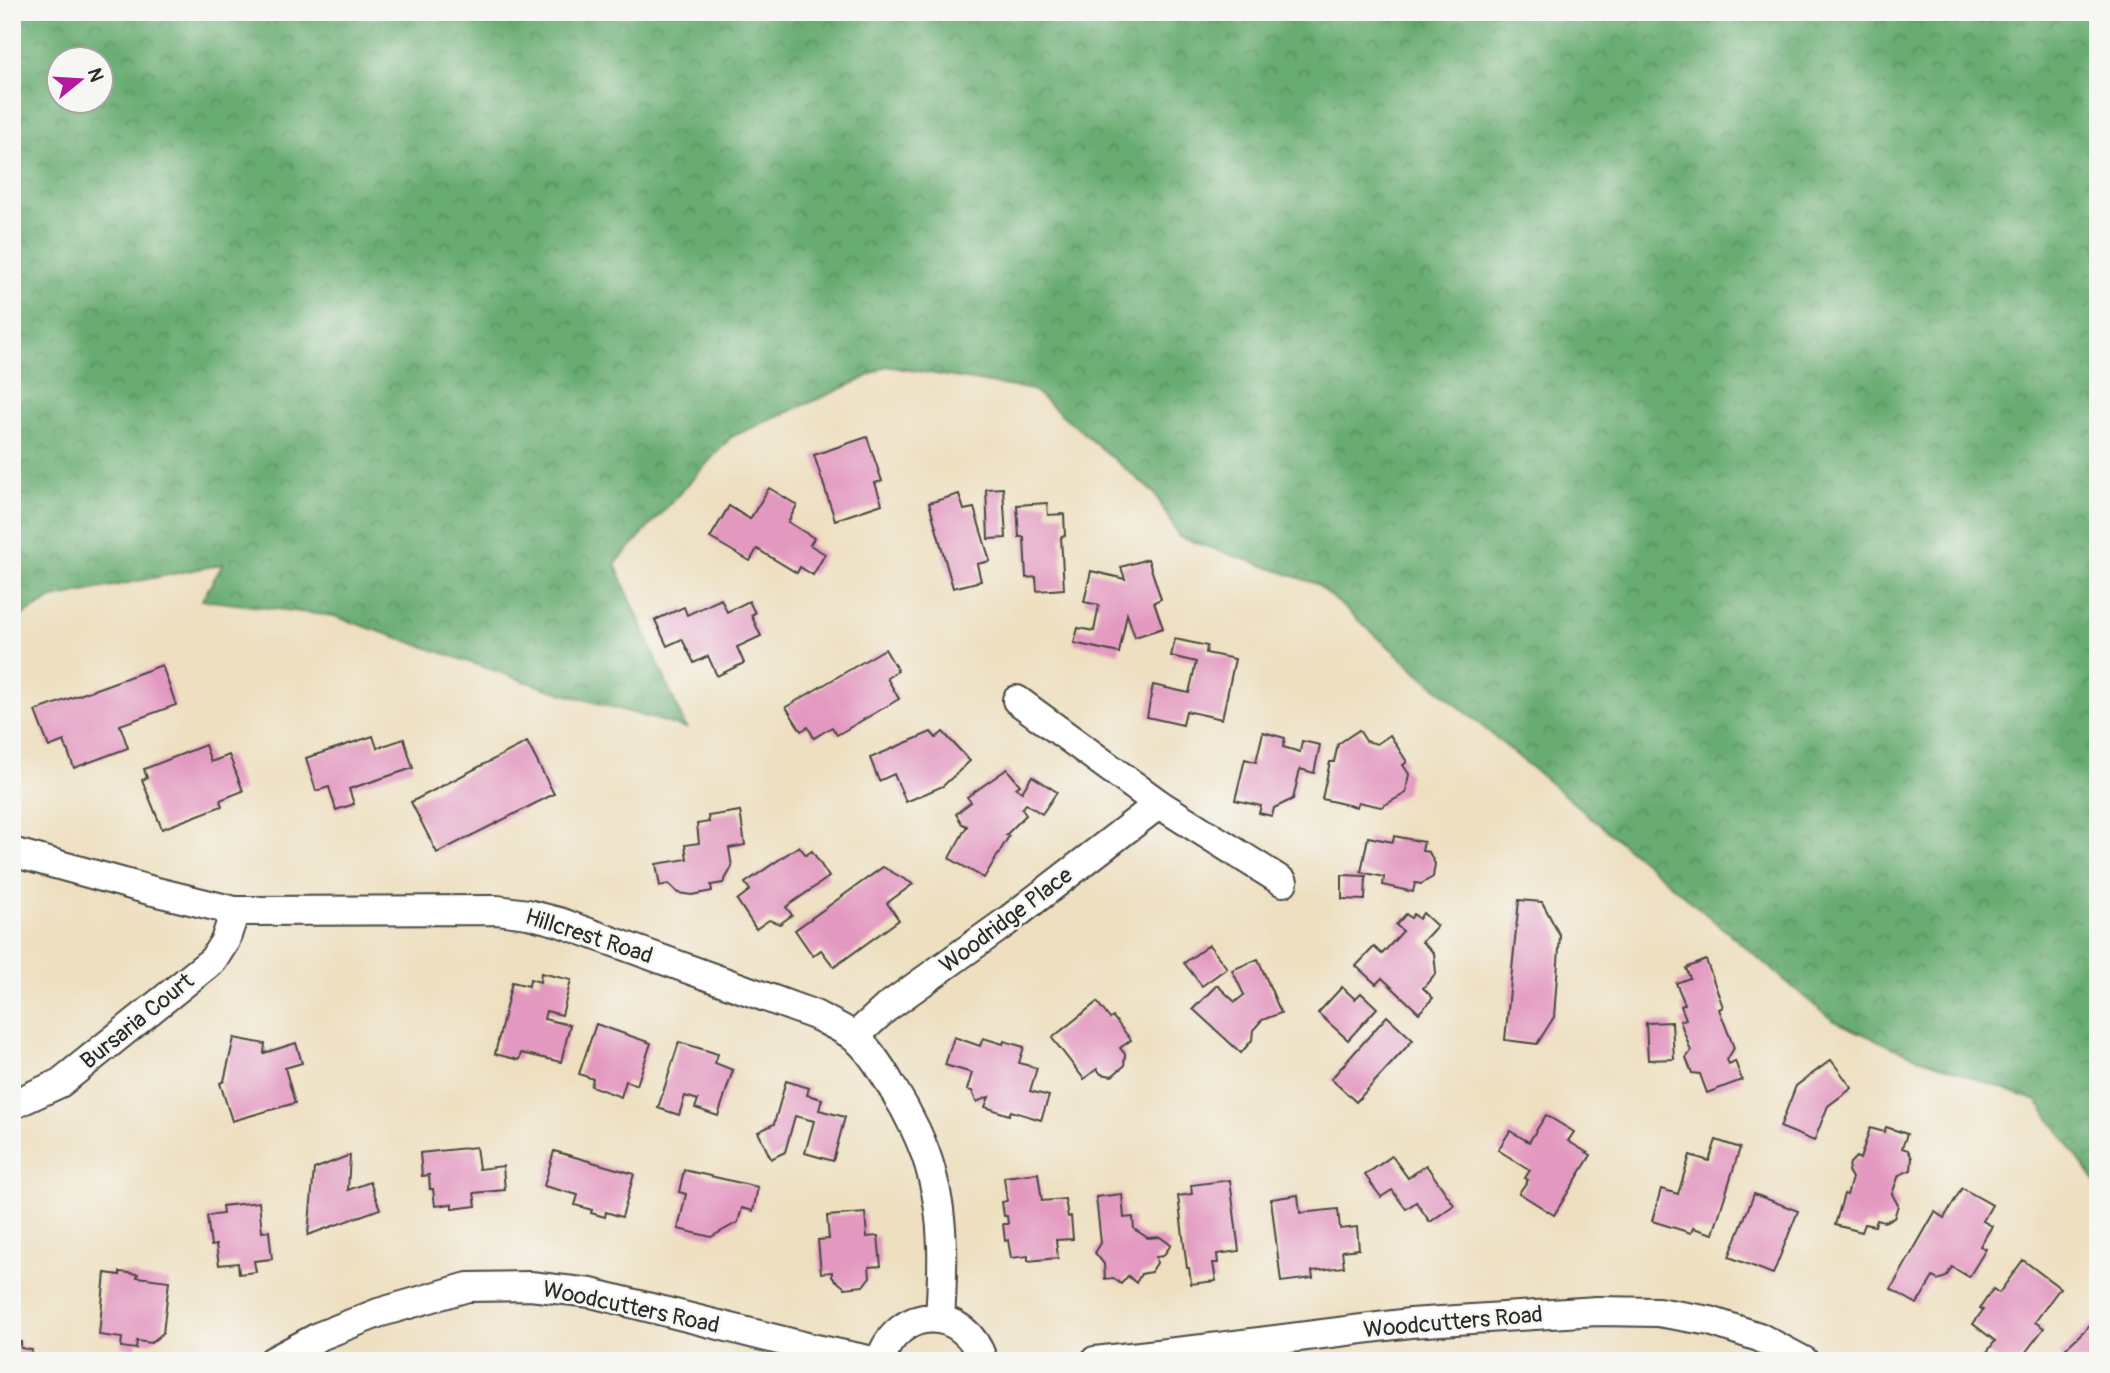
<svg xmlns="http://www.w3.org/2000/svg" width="2110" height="1373" viewBox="0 0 2110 1373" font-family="Pangolin,sans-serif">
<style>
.forest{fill:url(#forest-crowns);stroke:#496c4e;stroke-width:2;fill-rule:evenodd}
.building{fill:#e398c0}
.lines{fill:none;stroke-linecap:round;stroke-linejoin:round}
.street-casing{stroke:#484641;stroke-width:32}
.street{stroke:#fff;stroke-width:28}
.labels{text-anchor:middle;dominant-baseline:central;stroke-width:5;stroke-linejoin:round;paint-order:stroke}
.street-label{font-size:23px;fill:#2b2b2b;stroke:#f6f6f2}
</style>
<defs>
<pattern id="forest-crowns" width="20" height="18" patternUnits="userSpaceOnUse" patternTransform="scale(1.75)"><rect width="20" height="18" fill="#67ac71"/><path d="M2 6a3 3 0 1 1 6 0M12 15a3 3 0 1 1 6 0" fill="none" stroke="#558c5d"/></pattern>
</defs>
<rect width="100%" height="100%" fill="#f6f6f2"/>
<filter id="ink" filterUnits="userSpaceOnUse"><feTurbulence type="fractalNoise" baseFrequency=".0143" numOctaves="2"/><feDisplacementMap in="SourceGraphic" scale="14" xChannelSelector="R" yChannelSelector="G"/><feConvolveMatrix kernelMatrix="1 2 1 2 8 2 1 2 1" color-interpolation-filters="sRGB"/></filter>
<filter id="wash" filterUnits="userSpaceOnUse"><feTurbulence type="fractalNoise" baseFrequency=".00686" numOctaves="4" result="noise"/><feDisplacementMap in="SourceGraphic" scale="28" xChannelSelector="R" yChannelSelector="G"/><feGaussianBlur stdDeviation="1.57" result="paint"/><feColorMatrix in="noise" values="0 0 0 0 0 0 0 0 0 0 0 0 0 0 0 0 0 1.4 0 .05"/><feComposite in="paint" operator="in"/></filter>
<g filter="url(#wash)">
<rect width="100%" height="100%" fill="#eedfc0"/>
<path class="forest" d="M12 12H2098V1186L2037 1101 1906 1053 1832 1020 1413 668 1317 584 1179 537 1155 494 1033 390 886 366 859 381 731 437 615 564 686 728 551 690 334 616 202 600 223 564 53 598 12 621ZM60 60H102V102H60Z"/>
<g id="blocks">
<g class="building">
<polygon points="867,437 882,481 875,483 882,504 835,520 814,455"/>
<polygon points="769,488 797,505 788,522 814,538 810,545 825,554 813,575 800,567 797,573 757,549 750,561 710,538 729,506 750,519"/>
<polygon points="1003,488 1006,538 988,539 986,489"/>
<polygon points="959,494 964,510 974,508 990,561 977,564 981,581 953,588 929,503"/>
<polygon points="1047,503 1048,515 1064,514 1065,536 1061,537 1064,589 1037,591 1036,577 1026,578 1024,537 1019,537 1017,505"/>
<polygon points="1148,559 1161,599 1154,602 1163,628 1135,637 1127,614 1119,653 1074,643 1078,628 1094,631 1099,605 1084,602 1091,571 1125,579 1121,567"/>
<polygon points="721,599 727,612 749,601 755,613 751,615 761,636 737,647 744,663 717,676 708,656 694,663 682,639 667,646 655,620 684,607 687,615"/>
<polygon points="1175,639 1207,646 1206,653 1235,659 1222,719 1186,711 1183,725 1147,717 1153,685 1189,693 1196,662 1171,656"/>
<polygon points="885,649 898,671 887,678 899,699 837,735 832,727 814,738 808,727 801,731 786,707"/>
<polygon points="162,665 176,705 120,725 128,748 74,768 64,741 49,747 35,711"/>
<polygon points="1359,730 1366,741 1377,744 1390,735 1407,762 1403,765 1409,774 1406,793 1381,807 1358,802 1357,807 1322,799 1330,762 1334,762 1338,744"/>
<polygon points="931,732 936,738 943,732 970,761 943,786 906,802 894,774 879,781 870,758"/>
<polygon points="1263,732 1285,738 1283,747 1300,752 1302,741 1320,745 1314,773 1300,769 1293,799 1274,808 1272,816 1259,813 1261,806 1235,800 1245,759 1256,762"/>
<polygon points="373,736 377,748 404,739 413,768 349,789 354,804 336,810 329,787 316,791 306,758"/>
<polygon points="527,742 554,794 437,853 411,802"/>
<polygon points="205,745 211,762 229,755 243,791 220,800 222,806 162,829 142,780 147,778 144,769"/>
<polygon points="1007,769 1020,785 1016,788 1022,792 1032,776 1057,792 1042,814 1026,804 1022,809 1026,815 1006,835 1009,836 984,878 949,858 967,826 962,824 956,814 971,802 967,797"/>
<polygon points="740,811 745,845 729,848 732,867 723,883 711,885 712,891 692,895 678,893 669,884 660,886 656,864 687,859 685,845 699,843 697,824 709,822 708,816"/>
<polygon points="1394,836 1424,842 1422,851 1429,852 1435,864 1433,877 1421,884 1415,883 1413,892 1383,885 1384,877 1361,872 1368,837 1393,842"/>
<polygon points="799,846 806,855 812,851 829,877 786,907 792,915 780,924 769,920 756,929 737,900 750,890 745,883"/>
<polygon points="883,867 913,884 887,903 899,920 834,967 821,950 813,956 795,930"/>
<polygon points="1342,875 1366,876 1365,900 1342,899"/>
<polygon points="1519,900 1542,902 1560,936 1554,1017 1537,1044 1505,1040"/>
<polygon points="1423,913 1437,926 1422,942 1434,953 1436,973 1423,988 1433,998 1419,1013 1382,978 1376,984 1356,966 1374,947 1382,954 1403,931 1396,925 1406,914 1411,918 1414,914 1419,919"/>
<polygon points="1209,945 1227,968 1202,986 1184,963"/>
<polygon points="1258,959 1281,1013 1262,1020 1253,1030 1252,1040 1241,1053 1193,1009 1217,985 1235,1002 1244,995 1232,970"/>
<polygon points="1706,960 1723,1007 1719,1009 1734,1048 1727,1060 1729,1064 1735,1061 1742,1080 1707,1093 1700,1074 1692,1073 1686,1058 1691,1051 1680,1021 1686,1019 1681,1006 1685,1004 1676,983 1690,978 1686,968"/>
<polygon points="541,973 571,980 562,1015 546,1011 544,1019 570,1025 561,1062 521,1053 519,1060 495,1054 512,982 529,986 530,979 540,982"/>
<polygon points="1342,987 1355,999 1361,993 1377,1008 1348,1040 1318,1013"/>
<polygon points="1097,1002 1110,1019 1113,1017 1131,1040 1120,1048 1125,1054 1124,1066 1112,1076 1101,1074 1097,1069 1084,1079 1052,1038"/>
<polygon points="1387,1016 1413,1040 1356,1102 1331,1079"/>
<polygon points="1672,1022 1674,1059 1648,1060 1646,1023"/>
<polygon points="596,1024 651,1043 637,1085 626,1081 621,1097 591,1086 593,1079 579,1074"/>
<polygon points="954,1037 980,1046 983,1038 1003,1044 1004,1041 1024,1047 1019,1063 1037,1068 1030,1091 1049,1096 1041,1120 1011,1111 1009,1115 985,1107 989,1097 976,1102 972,1091 967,1090 972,1073 945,1065"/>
<polygon points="234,1038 265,1044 264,1053 296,1043 302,1063 285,1068 295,1103 232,1121 220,1083 224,1081"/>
<polygon points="679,1042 718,1054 715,1063 733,1070 718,1116 695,1108 698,1100 685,1096 679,1115 658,1108"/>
<polygon points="1831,1060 1852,1088 1828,1106 1814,1141 1780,1127 1796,1086"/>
<polygon points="786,1081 809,1088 807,1095 822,1099 819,1110 845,1117 833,1161 805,1153 814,1121 795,1116 785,1152 771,1159 758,1132 774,1124"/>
<polygon points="1546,1115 1574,1132 1568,1141 1591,1155 1554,1215 1519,1193 1528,1180 1525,1178 1530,1170 1498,1150 1510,1131 1529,1142"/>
<polygon points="1886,1127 1907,1134 1902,1148 1908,1150 1912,1158 1911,1170 1899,1175 1892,1194 1898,1205 1894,1218 1884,1222 1877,1220 1875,1226 1865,1224 1862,1232 1835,1225 1844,1194 1847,1195 1852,1178 1848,1171 1850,1163 1856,1157 1860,1159 1870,1128 1884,1132"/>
<polygon points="1716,1140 1740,1148 1713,1234 1693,1228 1691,1233 1652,1221 1661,1189 1678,1194 1690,1155 1709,1161"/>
<polygon points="476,1147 479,1169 503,1166 505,1190 474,1193 476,1206 452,1209 452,1204 435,1206 433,1189 430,1189 429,1175 422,1176 420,1153"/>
<polygon points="554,1151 634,1174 622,1217 606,1212 605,1217 591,1213 592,1210 575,1205 578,1195 544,1186"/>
<polygon points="350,1155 348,1190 370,1182 380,1209 308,1235 314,1169"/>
<polygon points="1392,1156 1408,1178 1426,1165 1454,1205 1430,1222 1416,1202 1406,1209 1392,1190 1381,1197 1365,1175"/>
<polygon points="684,1170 758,1187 753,1211 742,1208 738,1222 711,1237 678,1229 686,1194 679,1192"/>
<polygon points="1038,1173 1042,1201 1065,1199 1068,1217 1071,1216 1073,1239 1056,1240 1058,1258 1028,1261 1028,1256 1011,1258 1008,1240 1005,1241 1003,1224 1008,1224 1007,1216 1004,1216 1002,1202 1007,1201 1004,1177"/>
<polygon points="1230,1180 1239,1251 1217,1254 1218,1263 1213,1263 1216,1281 1191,1284 1189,1268 1187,1268 1178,1196 1192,1194 1191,1185"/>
<polygon points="1962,1188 1992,1205 1983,1221 1992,1226 1980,1246 1986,1249 1969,1277 1952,1267 1946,1277 1938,1280 1933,1277 1917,1304 1891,1289 1935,1212 1944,1218"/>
<polygon points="1122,1194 1124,1218 1133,1217 1134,1229 1148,1238 1160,1237 1171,1245 1163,1256 1156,1257 1157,1263 1151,1272 1141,1274 1136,1283 1128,1276 1121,1284 1113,1278 1105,1279 1104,1264 1095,1253 1101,1243 1096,1197"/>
<polygon points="1754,1194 1798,1211 1773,1274 1729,1257"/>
<polygon points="1298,1195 1300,1213 1338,1209 1340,1229 1357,1227 1359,1249 1342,1251 1344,1267 1312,1271 1313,1278 1281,1282 1271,1199"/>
<polygon points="259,1202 262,1232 269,1231 272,1259 254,1261 256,1272 239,1274 238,1263 219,1265 216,1245 211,1246 207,1216 223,1214 222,1206"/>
<polygon points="865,1213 867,1237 878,1236 881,1266 869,1267 870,1277 863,1286 845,1288 832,1277 832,1272 821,1273 818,1240 829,1239 827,1216"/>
<polygon points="2023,1260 2060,1288 2035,1322 2044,1328 2019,1361 1999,1361 1987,1352 1995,1341 1973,1324 1983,1310 1980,1308 1993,1289 1999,1293"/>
<polygon points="120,1272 138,1274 137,1277 169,1281 163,1333 151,1343 137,1341 136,1349 121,1347 122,1338 99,1335 105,1273 120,1275"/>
<polygon points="2098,1317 2098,1361 2065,1361 2059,1355"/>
<polygon points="12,1341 21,1342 21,1348 32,1350 30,1361 12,1361"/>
</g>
</g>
</g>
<g filter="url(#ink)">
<use href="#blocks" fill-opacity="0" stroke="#484641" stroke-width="2"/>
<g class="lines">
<defs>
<g id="street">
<polyline points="1017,700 1159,804 1283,882"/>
<path d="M12 852 153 891 235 911 497 910 528 914 559 922 815 1015C828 1022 842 1028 853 1036 868 1047 883 1071 892 1087 908 1112 925 1146 932 1175 945 1221 943 1271 940 1319"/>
<polyline points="854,1037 886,1008 1006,922 1159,804"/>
<polyline points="12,1105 60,1083 213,960 225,941 235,911"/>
<polyline points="273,1361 320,1336 378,1313 468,1287 530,1286 591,1293 811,1348 873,1361"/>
<path d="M880 1361C898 1304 965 1305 983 1361"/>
<polyline points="1095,1361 1203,1349 1410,1323 1597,1311 1658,1312 1710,1321 1759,1337 1804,1361"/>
</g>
</defs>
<use href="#street" class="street-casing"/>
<use href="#street" class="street"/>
</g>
</g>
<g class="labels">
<g class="street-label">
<text transform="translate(1006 920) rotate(-37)">Woodridge Place</text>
<text transform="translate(589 936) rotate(18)">Hillcrest Road</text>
<text transform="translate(137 1021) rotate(-39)">Bursaria Court</text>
<text transform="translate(631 1307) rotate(12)">Woodcutters Road</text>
<text transform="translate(1453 1322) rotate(-5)">Woodcutters Road</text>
</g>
</g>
<rect width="2110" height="1373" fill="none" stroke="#f6f6f2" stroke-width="42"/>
<g transform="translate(80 80) rotate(72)"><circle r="33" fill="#f6f6f2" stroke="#a5a5a2" stroke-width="2"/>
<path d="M0-5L12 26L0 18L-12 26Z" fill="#b5179e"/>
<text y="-10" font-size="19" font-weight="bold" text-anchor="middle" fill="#2b2b2b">N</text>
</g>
</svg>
